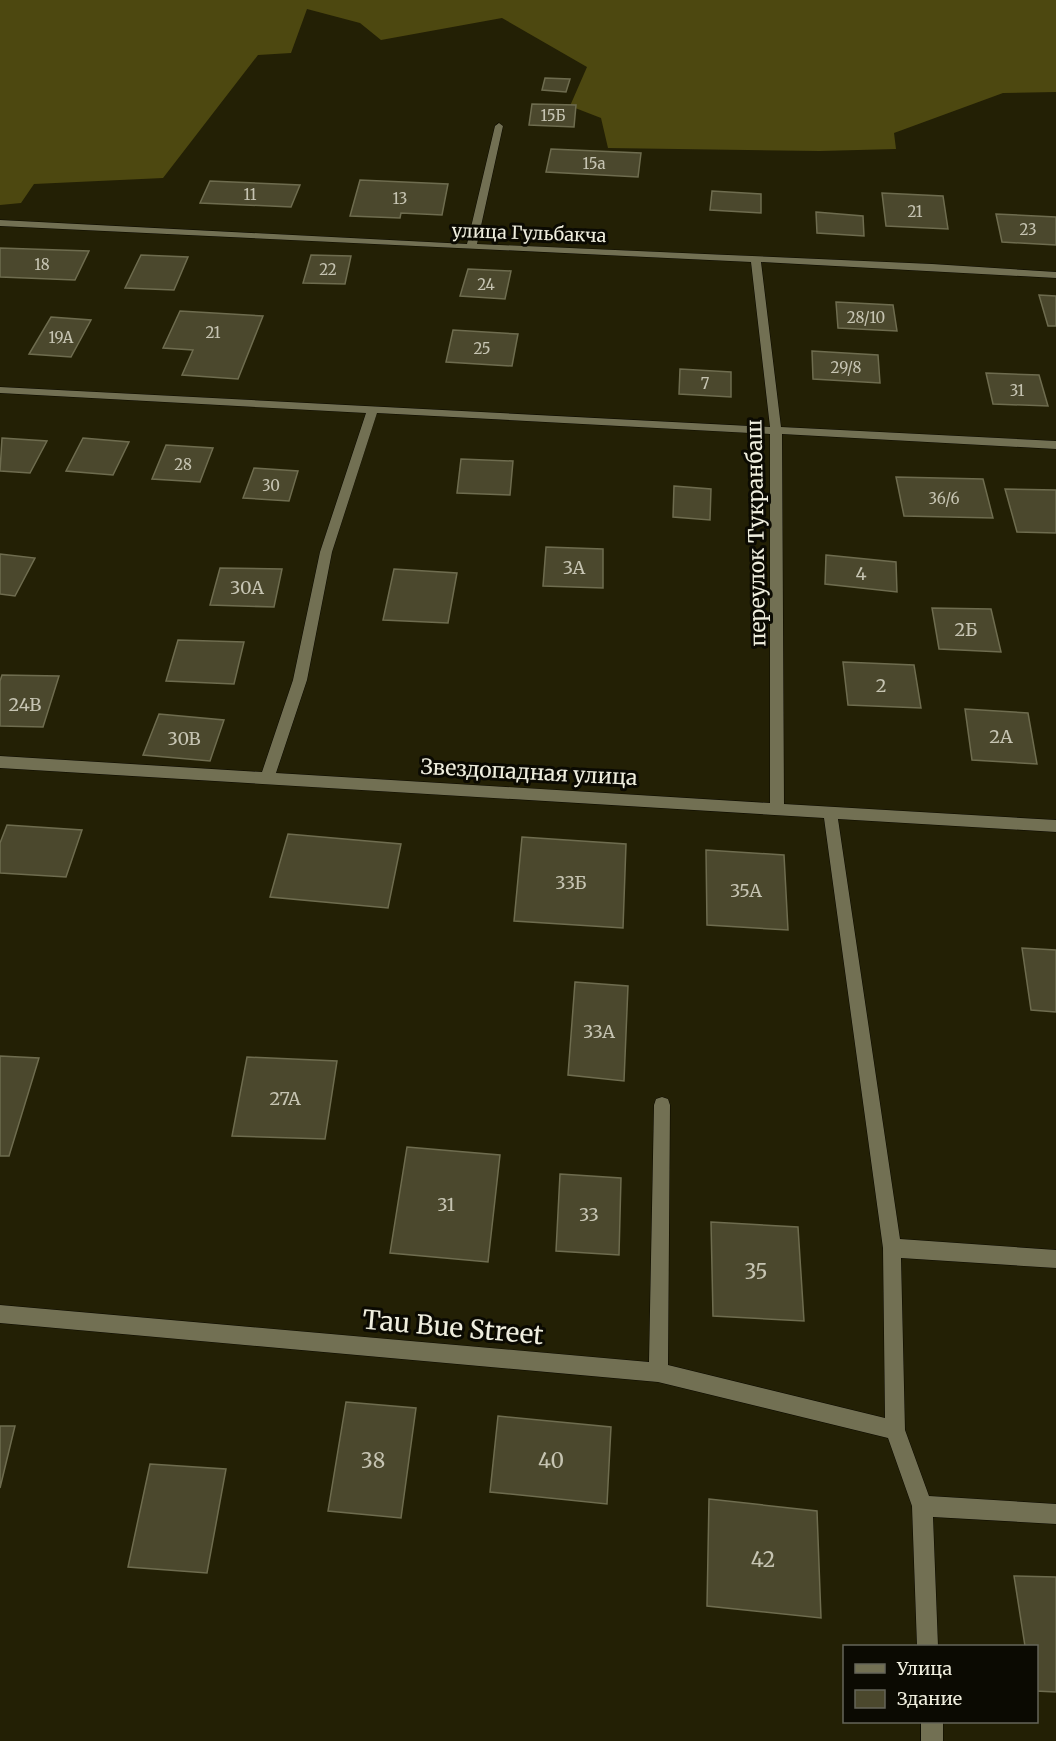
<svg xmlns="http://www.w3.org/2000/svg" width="1056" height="1741" viewBox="0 0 1056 1741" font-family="Merriweather,serif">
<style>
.forest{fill:#4d4810}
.building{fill:#4b482d;stroke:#6e6c4f;stroke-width:1.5}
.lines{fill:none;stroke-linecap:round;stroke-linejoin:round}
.minor-casing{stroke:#0c0a00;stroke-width:1}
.minor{fill:#727053;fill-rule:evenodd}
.labels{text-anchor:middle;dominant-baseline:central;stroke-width:6;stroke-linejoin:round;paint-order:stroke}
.far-number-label{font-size:15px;fill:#c6c4b2}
.far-street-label{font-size:18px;fill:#efeede;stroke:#0b0a02}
.number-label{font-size:18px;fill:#c6c4b2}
.street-label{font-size:21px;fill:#efeede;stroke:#0b0a02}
.near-number-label{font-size:21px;fill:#c6c4b2}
.near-street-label{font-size:26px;fill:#efeede;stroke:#0b0a02}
</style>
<rect width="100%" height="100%" fill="#232005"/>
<polygon class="forest" points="0,0 1056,0 1056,92 1003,93 894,133 896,149 820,151 608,148 601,118 570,106 587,67 502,18 381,40 360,23 307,9 291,53 258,55 163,178 34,184 21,203 0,205"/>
<g class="building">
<polygon points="545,78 570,79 566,92 542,90"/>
<polygon points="532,104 576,105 574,127 529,125"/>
<polygon points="551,149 641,153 638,177 546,172"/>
<polygon points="360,180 448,184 442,215 401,213 400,218 350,216"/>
<polygon points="210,181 300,185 291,207 200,203"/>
<polygon points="712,191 761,194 761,213 710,210"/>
<polygon points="882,193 943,196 948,229 886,226"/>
<polygon points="816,212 863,216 864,236 817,233"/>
<polygon points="996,214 1056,217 1056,245 1002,242"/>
<polygon points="0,248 89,251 75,280 0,277"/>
<polygon points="141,255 188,257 174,290 125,288"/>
<polygon points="311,255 351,256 345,284 303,283"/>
<polygon points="468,269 511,271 505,299 460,296"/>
<polygon points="1039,295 1056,296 1056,326 1048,326"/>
<polygon points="836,302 893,305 897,331 838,328"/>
<polygon points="180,311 263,316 238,379 182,375 193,350 163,348"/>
<polygon points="51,317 91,320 71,357 29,354"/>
<polygon points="453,330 518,334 512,366 446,362"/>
<polygon points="812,351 878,355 880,383 813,379"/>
<polygon points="680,369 731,372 731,397 679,394"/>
<polygon points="986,373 1039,375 1048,406 993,404"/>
<polygon points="2,438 47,441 30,473 0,471"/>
<polygon points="83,438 129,442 113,475 66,471"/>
<polygon points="166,445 213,448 200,482 152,479"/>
<polygon points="461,459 513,461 510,495 457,493"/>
<polygon points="254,468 298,471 289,501 243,498"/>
<polygon points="896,477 983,479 993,518 904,516"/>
<polygon points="674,486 711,489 710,520 673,517"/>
<polygon points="1005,489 1056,490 1056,533 1017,532"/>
<polygon points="546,547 603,549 603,588 543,586"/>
<polygon points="0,554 35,558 15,596 0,594"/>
<polygon points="826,555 896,562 897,592 825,584"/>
<polygon points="220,568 282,569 274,607 210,605"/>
<polygon points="394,569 457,573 448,623 383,620"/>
<polygon points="932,608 991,609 1001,652 939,649"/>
<polygon points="178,640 244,642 234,684 166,681"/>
<polygon points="843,662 914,665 921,708 848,705"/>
<polygon points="2,675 59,676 43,727 0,726 0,681"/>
<polygon points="965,709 1028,713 1037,764 972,760"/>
<polygon points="159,714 224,720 210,761 143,755"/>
<polygon points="7,825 82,830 66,877 0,873 0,843"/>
<polygon points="288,834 401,844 388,908 270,897"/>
<polygon points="522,837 626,844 623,928 514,921"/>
<polygon points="706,850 784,855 788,930 707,925"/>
<polygon points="1022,948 1056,950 1056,1012 1031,1010"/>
<polygon points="575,982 628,986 624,1081 568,1075"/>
<polygon points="0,1056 39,1058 9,1156 0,1156"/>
<polygon points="247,1057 337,1061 325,1139 232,1136"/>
<polygon points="407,1147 500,1155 488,1262 390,1253"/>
<polygon points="560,1174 621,1178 619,1255 556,1251"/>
<polygon points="711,1222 798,1227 804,1321 713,1316"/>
<polygon points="346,1402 416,1408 401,1518 328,1511"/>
<polygon points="498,1416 611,1427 607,1504 490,1492"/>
<polygon points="0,1426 15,1426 0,1488"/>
<polygon points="150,1464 226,1469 207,1573 128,1567"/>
<polygon points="709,1499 817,1511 821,1618 707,1606"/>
<polygon points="1014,1576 1056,1577 1056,1692 1036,1691 1036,1646 1025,1646"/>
</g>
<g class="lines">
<defs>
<g id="minor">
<path d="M499 123 503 126 477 244 932 264 1056 272V278L761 262 781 427 1056 441V449L782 434 784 804 1056 820V832L838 819 900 1239 1056 1250V1268L901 1258 905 1430 929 1496 1056 1504V1524L933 1517 938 1646H917L912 1506 888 1438 658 1382 0 1323V1305L649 1362 654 1105 656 1099 662 1097 668 1099 670 1105 668 1365 885 1418 883 1248 824 818 0 768V756L262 772 293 680 320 552 366 413 0 393V387L770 427 751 262 0 226V220L467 244 495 126ZM377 413 770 434V803L276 773 307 680 332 552Z"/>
<rect x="921" y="1722" width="22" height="19"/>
</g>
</defs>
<use href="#minor" class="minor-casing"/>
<use href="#minor" class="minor"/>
</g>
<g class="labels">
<g class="far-number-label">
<text x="553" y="115">15Б</text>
<text x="594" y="163">15а</text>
<text x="250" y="194">11</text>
<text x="400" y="198">13</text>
<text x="915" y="211">21</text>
<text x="1028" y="229">23</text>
<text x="42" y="264">18</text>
<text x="328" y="269">22</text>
<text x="486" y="284">24</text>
<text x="866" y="317">28/10</text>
<text x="213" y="332">21</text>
<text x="61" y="337">19А</text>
<text x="482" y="348">25</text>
<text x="846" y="367">29/8</text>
<text x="705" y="383">7</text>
<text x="1017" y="390">31</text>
<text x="183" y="464">28</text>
<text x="271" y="485">30</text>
<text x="944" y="498">36/6</text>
</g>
<g class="far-street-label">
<text transform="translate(529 233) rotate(2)">улица Гульбакча</text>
</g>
<g class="number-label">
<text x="574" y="567">3А</text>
<text x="861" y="573">4</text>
<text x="247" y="587">30А</text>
<text x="966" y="629">2Б</text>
<text x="881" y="685">2</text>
<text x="25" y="704">24В</text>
<text x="1001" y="736">2А</text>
<text x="184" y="738">30В</text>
<text x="571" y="882">33Б</text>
<text x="746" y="890">35А</text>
<text x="599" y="1031">33А</text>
<text x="285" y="1098">27А</text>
<text x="446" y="1204">31</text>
<text x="589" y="1214">33</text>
</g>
<g class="street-label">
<text transform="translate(756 533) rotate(-91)">переулок Тукранбаш</text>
<text transform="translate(529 772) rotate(3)">Звездопадная улица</text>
</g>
<g class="near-number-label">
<text x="756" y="1271">35</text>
<text x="373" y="1460">38</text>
<text x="551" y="1460">40</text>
<text x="763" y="1559">42</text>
</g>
<g class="near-street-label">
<text transform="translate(453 1327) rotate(5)">Tau Bue Street</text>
</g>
</g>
<rect x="843" y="1645" width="195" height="78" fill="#0b0a02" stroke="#66655a" stroke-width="1.5"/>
<rect x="855" y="1664" width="30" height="9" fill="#727053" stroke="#66655a" stroke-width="1.5"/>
<text x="897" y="1675" font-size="18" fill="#efeede">Улица</text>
<rect x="855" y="1690" width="30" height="18" fill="#4b482d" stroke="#66655a" stroke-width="1.5"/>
<text x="897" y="1705" font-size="18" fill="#efeede">Здание</text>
</svg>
